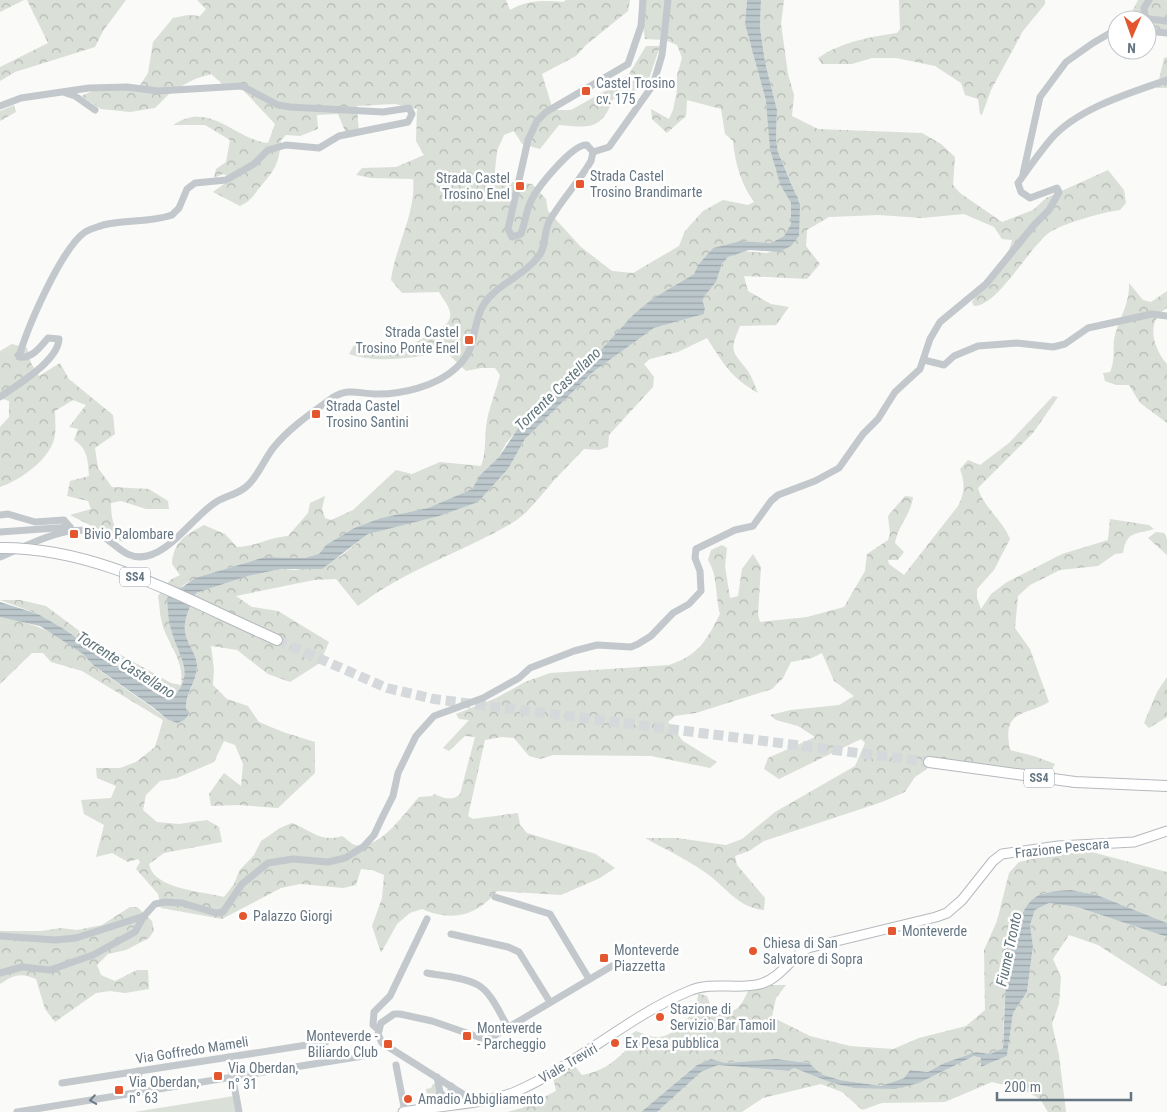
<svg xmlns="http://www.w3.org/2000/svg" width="1167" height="1112" viewBox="0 0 1167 1112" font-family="'Roboto Condensed',sans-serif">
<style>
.forest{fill:url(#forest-crowns)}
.green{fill:#dadfd7}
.water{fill:url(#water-rules)}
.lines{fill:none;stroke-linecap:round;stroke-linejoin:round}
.highway-tunnel{stroke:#d5d9db;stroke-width:10;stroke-dasharray:10 5;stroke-linecap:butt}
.major-casing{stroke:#b5babe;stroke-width:11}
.highway-casing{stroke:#b4b9bd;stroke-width:12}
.minor{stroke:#c3c8cc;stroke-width:7}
.major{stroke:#fff;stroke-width:9}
.highway{stroke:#fff;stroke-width:10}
.highway-bridge-casing{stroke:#b4b9bd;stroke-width:12;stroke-linecap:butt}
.highway-bridge{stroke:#fff;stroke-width:10}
.oneway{stroke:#6a7a87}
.poi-dot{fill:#e4572e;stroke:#fff;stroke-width:2}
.labels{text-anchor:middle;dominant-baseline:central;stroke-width:5;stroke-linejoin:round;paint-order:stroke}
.shield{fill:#fff;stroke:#939fa8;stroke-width:1}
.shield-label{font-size:12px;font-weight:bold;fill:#657683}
.poi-label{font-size:14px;fill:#657683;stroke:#fff;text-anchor:start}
.street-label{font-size:14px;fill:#657683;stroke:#fff}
.water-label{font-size:15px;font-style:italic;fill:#60757c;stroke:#fff}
</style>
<defs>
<pattern id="forest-crowns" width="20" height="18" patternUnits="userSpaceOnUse" patternTransform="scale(1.25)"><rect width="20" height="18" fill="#dadfd7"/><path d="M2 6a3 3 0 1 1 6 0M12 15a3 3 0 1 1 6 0" fill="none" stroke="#b4b9b4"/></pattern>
<pattern id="water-rules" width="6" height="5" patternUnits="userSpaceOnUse" patternTransform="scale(1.25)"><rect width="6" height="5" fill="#bbc7cb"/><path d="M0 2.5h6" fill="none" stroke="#9ca6aa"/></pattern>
</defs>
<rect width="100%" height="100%" fill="#fafaf8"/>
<g class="forest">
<polygon points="0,0 24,0 0,12"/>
<polygon points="27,0 126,0 103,31 95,47 15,72 0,81 0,67 48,43"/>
<path d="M197 0H506L510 10C526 0 544 0 563 2L566 0H630L628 11 586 45 576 56 542 74 553 110H571L612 87 629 74 646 46H660L649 79 629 98 613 99C602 130 589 128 559 125L540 149 522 144 514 131 504 135 497 151 494 180 532 184 546 199 548 211 581 247 612 271 633 273 679 246 685 231 703 211 723 200 748 205 754 202C741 184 735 163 733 141L725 134 721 109 687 100 686 116 667 133 652 119 651 109 669 119 673 110 677 90V75L682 58 677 45 665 40 645 39 639 0H747L745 24 766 101 775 168 791 203V224L784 236 771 243 740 241 713 248 698 265 694 274 652 299 634 314 595 356 554 391 506 443 499 457 480 475 472 489 428 508 381 518 354 528 326 545 319 554 304 558 265 557 195 578 182 586 177 647 182 658 185 676 182 689 172 698 157 694 64 629 38 614 0 600H20L46 606 82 633 171 683 181 685C184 663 173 651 165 632 160 621 160 608 158 596L170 580 180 575 172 564C174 541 184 536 204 525L225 534 237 547C255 547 270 537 288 536L308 513 310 503 325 496 322 509 325 518 331 520 353 510 396 470 412 474 440 462 481 466C487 451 484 436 487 420 490 405 496 391 500 375L495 368H481L466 371 445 351C417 358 377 364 349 354L354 345C389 352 403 352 433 332 439 328 449 325 450 317 452 309 443 299 439 292L402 293 391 280C395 247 417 211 413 179L371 178 356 175 362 168 396 167 424 155 416 141 417 109 395 104 357 106 359 134 345 131 338 114 317 115 318 129 300 136 286 135 281 140C279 164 275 170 260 187 252 197 252 200 240 206L213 192 232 178 223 174 214 178 216 169 226 162 230 140 205 125H173C210 100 234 139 268 143L275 124 243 90 226 87 211 74 195 79 172 91 155 108 130 112 101 109 81 96 95 90H137L148 73 153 42 173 18 188 15 200 16 206 9Z"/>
<path d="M761 0H784L781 24 788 74 794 95 792 116 818 129 922 133 941 144 955 157 953 185 960 193 1002 222 1033 210 1046 198 1108 170 1124 190 1126 203 1120 210C1103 212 1065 223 1050 232 1029 247 998 306 974 306L972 302 1009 250 1012 240 1002 239 994 227 964 214 922 218 879 215 829 217 807 230 806 246 820 264 807 279 744 276 748 291 771 304 789 307 776 325 740 326C729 353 732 350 748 371 752 377 755 386 758 393 731 378 723 363 707 338L678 352 650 359 644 364 654 377 653 387 609 435 608 447 599 450 584 449C571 463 557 476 545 491 535 502 526 515 512 523 462 552 405 570 358 606L336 579 314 580 236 596 252 607 278 611 329 642 320 663 290 682 268 674 237 650 211 646 214 669 213 685 227 699 248 706 259 722 283 732 315 742V773L278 808 239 805 211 806 209 794 224 773 241 786 243 764 235 745 224 741 214 762 177 778 160 781 146 795 143 810 157 822 179 824 207 820 219 827 222 842 164 853 149 864C154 890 203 891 224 897L234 884 239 871 254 855 261 841 280 828 292 823C311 830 320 843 342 836 346 838 351 844 355 845 380 851 405 812 419 797L432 796 434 794C444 798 452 802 460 794L475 737 465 736 449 751 443 748 469 720 459 719 456 714 496 698 525 682 550 673 669 665C699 655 706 641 720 614 715 595 718 576 708 560L711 550 722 545 727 548 725 566 730 598 738 596 742 569 753 554 761 567 758 614 760 622 807 617 844 607 865 571 867 554 888 540 890 533 888 516 905 496 913 497C911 515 898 525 895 543L904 552 898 560H888L889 564 904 575 958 506C965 493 965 482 960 469L968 460 980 465 1009 443 1053 396 1058 397 1033 433 978 488C983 507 1002 519 1010 539L994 570 977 589V598L981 609 991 594 1007 582 1062 554 1108 540 1110 519 1149 525 1154 529C1135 535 1127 530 1123 553L1115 554 1098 566 1060 570 1030 585 1018 596 1015 628 1030 649 1049 702C1023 717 1002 709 1010 750L1034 756 1055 764 1050 773 930 759 927 769 915 777 905 792 882 802 764 841 749 851 735 856 737 865 765 898 764 910C737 908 724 884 703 871 685 858 664 849 645 838H677L726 845 742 839 775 812 855 766 865 743 861 739 779 779 764 769 768 758 815 737 798 726 776 720 770 715 791 710 839 705 854 696 834 681 822 653 812 658 791 662 783 678 772 689 696 713 675 716 668 722 683 741 717 762 710 768 651 756 553 755 540 759 529 756 514 738 502 737 485 740 468 816 473 819 518 813 520 825 527 833 596 854 615 868 600 878 561 895 497 891C477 916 452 922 422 909L410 913 397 924 381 953 372 926 382 898 384 875 372 870 361 869 356 885 343 888 300 884 281 888 222 919 161 908 158 894 136 869 140 862 138 859 128 862 112 853 96 857 104 825 84 814 81 800 111 798 116 786 97 778 96 768H120L136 762 155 747 163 720 82 671 51 662 43 653H32L0 684V617C30 622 60 633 83 654 88 658 91 664 96 668 120 685 144 701 167 719L186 710C185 694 198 681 197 664 196 653 186 642 185 631 183 619 192 603 196 593L248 576 281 569 296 570 341 556 368 534 478 502 508 469 525 439 593 372 654 328 704 314 705 308 702 299 716 282 722 264 728 257 741 251 767 253 791 246 792 185 778 152 776 139 777 110 765 62 760 28Z"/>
<path d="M899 0H1045V4L1023 31 991 90 982 115 980 114 978 99 965 95 961 83 935 66 896 58H872L852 64H822L818 58C841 42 870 37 897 33L900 29Z"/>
<polygon points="1138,0 1167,0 1167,32 1147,28 1147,20 1130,20 1130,16"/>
<polygon points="1167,57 1167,88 1157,88 1164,58"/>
<polygon points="14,105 16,112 0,121 0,111"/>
<path d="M1129 283 1143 300 1151 302 1167 291V308C1145 321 1153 348 1167 364V423L1140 403 1129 385H1116L1105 381 1103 373 1110 372C1115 361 1113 351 1114 340 1118 319 1130 305 1129 283Z"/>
<path d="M12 344 27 348 31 363 39 376 60 363 69 379 113 415 115 434 95 448 98 468 112 487 149 489 168 501 169 509H146L121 501 111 503C111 519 114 529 123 542L70 515 91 509 88 501 67 496 70 481 89 476C88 461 88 449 74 440L78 429 69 427 86 405 73 400 55 411C55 419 56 427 55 435 52 458 21 480 0 487V427L9 417V401L0 398V351Z"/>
<polygon points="1156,532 1164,533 1167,539 1167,555 1148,538"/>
<polygon points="1167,677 1167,717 1149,728 1144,723 1157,692"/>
<path d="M1088 851 1167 872V923L1097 895 1071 890 1044 893 1023 912 1015 932 1004 1008 1003 1048 990 1054 976 1052 944 1063 928 1072 910 1070 904 1078 881 1086 840 1080 821 1074 809 1063 776 1059 726 1063 711 1059 697 1065 641 1112H507L522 1108 556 1091 553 1077 571 1061 582 1075C600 1072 612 1064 625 1051L623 1040 636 1031C642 1033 648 1036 655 1037 674 1039 698 1012 698 993L707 996 713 1012C735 1015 740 1009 748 991L771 985H786L776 998 772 1017 810 1036 850 1046 893 1049 919 1038 966 1026 985 1010 984 950 997 921 1009 873 1019 862 1041 857Z"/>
<polygon points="1049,903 1077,907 1167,937 1167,986 1162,986 1098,945 1069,935 1053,959 1061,977 1059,1004 1052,1024 1059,1055 1066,1112 1048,1112 1040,1099 1024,1090 992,1082 945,1102 882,1103 862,1110 842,1092 821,1084 763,1098 742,1112 657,1112 701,1072 718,1065 789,1071 794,1068 832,1083 852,1088 919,1083 974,1056 981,1058 981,1067 1007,1056 1013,1013 1027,992 1033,946 1030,925 1035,910"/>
<path d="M130 907H137L152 921 154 931 149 938 126 950 108 954 97 965 101 975 115 981 137 970H148L149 989 125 993 110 991 96 993 55 1022 45 1009 36 979C21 972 13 975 0 984V931H41L61 928 77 930 102 925Z"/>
</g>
<g class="green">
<polygon points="433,1084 437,1084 438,1092 432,1102 428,1103 426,1089 431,1088"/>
<polygon points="234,1096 237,1112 134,1112"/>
</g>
<g class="water">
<path d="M747 0H761L760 28 765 62 777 110 776 139 778 152 800 205 799 236 791 246 779 252 749 250 728 257 722 264 716 282 702 299 705 308 704 314 654 328 593 372 525 439 508 469 478 502 439 516 368 534 322 569H281L248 576 196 593C192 603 183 619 185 631 186 642 196 653 197 664 198 681 185 693 186 709L190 713 184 720 177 723 167 719 154 708 94 666 83 654 65 642 40 626 0 617V602L38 614 64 629 157 694 172 698C197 675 178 656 171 629 168 619 168 608 167 598L195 578 265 557 304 558 319 554 326 545 354 528 381 518 428 508 472 489 480 475 499 457 519 427 554 391 595 356 634 314 652 299 694 274 698 265 713 248 740 241 771 243 784 236 791 224V203L780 184 770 149 766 101 745 24Z"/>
<path d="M1071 890 1097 895 1167 923V937L1077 907 1049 903 1035 910 1030 925 1033 946 1027 992 1013 1013 1007 1056 981 1067V1058L974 1056 919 1083 895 1089 853 1088 832 1083 794 1068 789 1071 718 1065 701 1072 657 1112H641L697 1065 711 1059 726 1063 776 1059 809 1063 821 1074 840 1080 881 1086 904 1078 910 1070 928 1072 944 1063 976 1052 990 1054 1003 1048C1005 1010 1004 930 1031 901 1040 891 1058 891 1071 890Z"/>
</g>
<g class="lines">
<polyline class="highway-tunnel" points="277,640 387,688 434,699 929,762"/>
<defs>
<path id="major" d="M403 1112C436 1106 485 1104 515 1092 577 1065 627 1017 689 991 712 981 737 990 760 984 780 979 791 957 808 948L936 917 947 913 962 900 993 861 1002 854 1058 846 1134 842 1167 831"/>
<g id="highway">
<polyline points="262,633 277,640"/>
<polyline points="929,762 1075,782 1167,786"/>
</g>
</defs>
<use href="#major" class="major-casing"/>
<use href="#highway" class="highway-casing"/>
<g class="minor">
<polyline points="1149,0 1144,8 1145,16 1149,19 1167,21"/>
<polyline points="1147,31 1167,33"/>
<polyline points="66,93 75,96 95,110"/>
<path d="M0 106 21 98 89 88 127 87 158 91 242 86 278 105 290 107 383 112 409 108 412 114 408 122 339 136 319 148 286 145 268 150 254 164 226 180 195 183 187 189 179 208 172 215C150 223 126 219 103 225 98 227 90 229 85 232 61 249 27 328 19 357 32 359 40 347 48 338L59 339C58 361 17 385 0 397"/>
<polyline points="593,152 609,147 653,85 662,55 668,0"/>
<polyline points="1023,174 1040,97 1066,62 1093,43 1117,29"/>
<polyline points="924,360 944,365 954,356 978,346 1017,343 1053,347 1065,344 1088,328 1152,314 1167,316"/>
<polyline points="0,515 8,514 35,522 64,520 70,527"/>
<polyline points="0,532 70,527 72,531"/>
<path d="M0 557C27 546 61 526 91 531 113 536 122 562 147 556 173 550 194 516 216 502 227 495 241 494 250 483 260 472 265 458 274 447 289 428 313 412 332 398 348 388 357 393 374 394 401 395 437 386 456 368 480 346 470 326 484 304 497 284 524 276 538 257 547 247 543 231 550 220 562 199 579 182 591 161L593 152 587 145C573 143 537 188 531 201 526 211 525 223 521 234L512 237 508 229 528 140 537 121 546 112 628 64 641 26 643 0"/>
<polyline points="495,897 550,914 589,979"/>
<polyline points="451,934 508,947 519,952 550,1002"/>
<polyline points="0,936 55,940 76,938 144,916"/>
<path d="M0 973 22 967 50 970 93 955 135 932 144 916 155 904 165 902 182 903 216 913 223 912 242 884 268 863 293 859 328 862 345 858 363 847 374 835 382 818 393 796 398 773 416 736 434 716 483 698 519 678 530 668 574 651 597 645 631 647 638 644 651 636 673 613 689 604 701 591 700 571 695 558 696 549 735 530 753 526 771 501 778 495 815 481 839 468 863 434 878 419 895 392 920 369 930 339 940 322 986 284 1034 225 1049 210 1059 192 1057 188 1030 198 1021 192 1018 183C1028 169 1039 153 1051 139 1077 109 1129 93 1167 80"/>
<path d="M427 973C443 976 463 977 478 985 491 992 500 1014 508 1027"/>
<polyline points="379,1030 373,1025 374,1012 390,996 427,919"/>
<polyline points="229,1057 239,1112"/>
<polyline points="396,1065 405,1112"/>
<polyline points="138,1071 141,1092"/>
<polyline points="62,1083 326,1042"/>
<polyline points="440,1092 451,1104 451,1086"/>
<polyline points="474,1101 382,1043 378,1034 381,1023 394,1014 400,1014 432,1021 487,1040 612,966"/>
<polyline points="434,1107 440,1092 437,1077"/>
<polyline points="17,1112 363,1056"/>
</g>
<use href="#major" class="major"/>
<use href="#highway" class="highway"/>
<defs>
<path id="highway-bridge" d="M0 548C94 547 179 596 262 633"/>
</defs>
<use href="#highway-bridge" class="highway-bridge-casing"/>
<use href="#highway-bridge" class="highway-bridge"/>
</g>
<defs><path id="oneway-chevron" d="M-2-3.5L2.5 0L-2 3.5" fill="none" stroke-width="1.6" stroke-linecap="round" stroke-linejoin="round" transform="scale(1.25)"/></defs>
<use class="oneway" href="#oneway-chevron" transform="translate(93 1100) rotate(171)"/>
<g class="poi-dot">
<rect x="581" y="86" width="10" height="10" rx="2.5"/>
<rect x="575" y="179" width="10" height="10" rx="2.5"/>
<rect x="515" y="181" width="10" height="10" rx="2.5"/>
<rect x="464" y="335" width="10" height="10" rx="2.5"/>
<rect x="311" y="409" width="10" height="10" rx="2.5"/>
<rect x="69" y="529" width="10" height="10" rx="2.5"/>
<circle cx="243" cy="916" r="5"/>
<rect x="887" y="926" width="10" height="10" rx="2.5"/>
<circle cx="753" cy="951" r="5"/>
<rect x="599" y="953" width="10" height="10" rx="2.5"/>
<circle cx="660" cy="1017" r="5"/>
<rect x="462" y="1031" width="10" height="10" rx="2.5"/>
<circle cx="615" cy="1043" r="5"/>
<rect x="383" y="1039" width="10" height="10" rx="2.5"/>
<rect x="213" y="1071" width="10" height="10" rx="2.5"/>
<rect x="114" y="1085" width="10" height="10" rx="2.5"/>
<circle cx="408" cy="1099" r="5"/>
</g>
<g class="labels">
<g class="shield">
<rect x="120" y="567.5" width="30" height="19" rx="4"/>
<rect x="1024" y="768.5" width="30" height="19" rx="4"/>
</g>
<g class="shield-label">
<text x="135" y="577">SS4</text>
<text x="1039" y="778">SS4</text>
</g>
<g class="poi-label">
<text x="596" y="83">Castel Trosino<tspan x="596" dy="16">cv. 175</tspan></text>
<text x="590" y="176">Strada Castel<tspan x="590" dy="16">Trosino Brandimarte</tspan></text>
<text x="510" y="178" text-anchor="end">Strada Castel<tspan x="510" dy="16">Trosino Enel</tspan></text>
<text x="459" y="332" text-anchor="end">Strada Castel<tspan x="459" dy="16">Trosino Ponte Enel</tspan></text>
<text x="326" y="406">Strada Castel<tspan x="326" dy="16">Trosino Santini</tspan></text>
<text x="84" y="534">Bivio Palombare</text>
<text x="253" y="916">Palazzo Giorgi</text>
<text x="902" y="931">Monteverde</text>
<text x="763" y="943">Chiesa di San<tspan x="763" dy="16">Salvatore di Sopra</tspan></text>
<text x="614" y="950">Monteverde<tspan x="614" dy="16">Piazzetta</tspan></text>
<text x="670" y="1009">Stazione di<tspan x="670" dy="16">Servizio Bar Tamoil</tspan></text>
<text x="477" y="1028">Monteverde<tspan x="477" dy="16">- Parcheggio</tspan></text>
<text x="378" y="1036" text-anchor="end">Monteverde -<tspan x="378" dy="16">Biliardo Club</tspan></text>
<text x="625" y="1043">Ex Pesa pubblica</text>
<text x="228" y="1068">Via Oberdan,<tspan x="228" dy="16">n° 31</tspan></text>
<text x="129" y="1082">Via Oberdan,<tspan x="129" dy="16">n° 63</tspan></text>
<text x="418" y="1099">Amadio Abbigliamento</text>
</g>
<g class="street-label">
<text transform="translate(1062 848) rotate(-6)">Frazione Pescara</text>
<text transform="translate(192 1050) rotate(-9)">Via Goffredo Mameli</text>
<text transform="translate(568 1063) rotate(-30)">Viale Treviri</text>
</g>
<g class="water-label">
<text transform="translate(558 389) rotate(-44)">Torrente Castellano</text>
<text transform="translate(126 665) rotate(32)">Torrente Castellano</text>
<text transform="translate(1009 949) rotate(-78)">Fiume Tronto</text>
</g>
</g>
<g transform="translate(1132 35) rotate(182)"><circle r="24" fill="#ffffff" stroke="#c1c8cd"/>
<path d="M0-4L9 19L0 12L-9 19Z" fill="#e4572e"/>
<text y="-8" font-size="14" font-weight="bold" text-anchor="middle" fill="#657683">N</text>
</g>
<path d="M997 1092v8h134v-8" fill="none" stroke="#657683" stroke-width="2.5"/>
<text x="1004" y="1092" font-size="15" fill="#657683" stroke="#ffffff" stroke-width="4" paint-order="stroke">200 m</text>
</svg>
